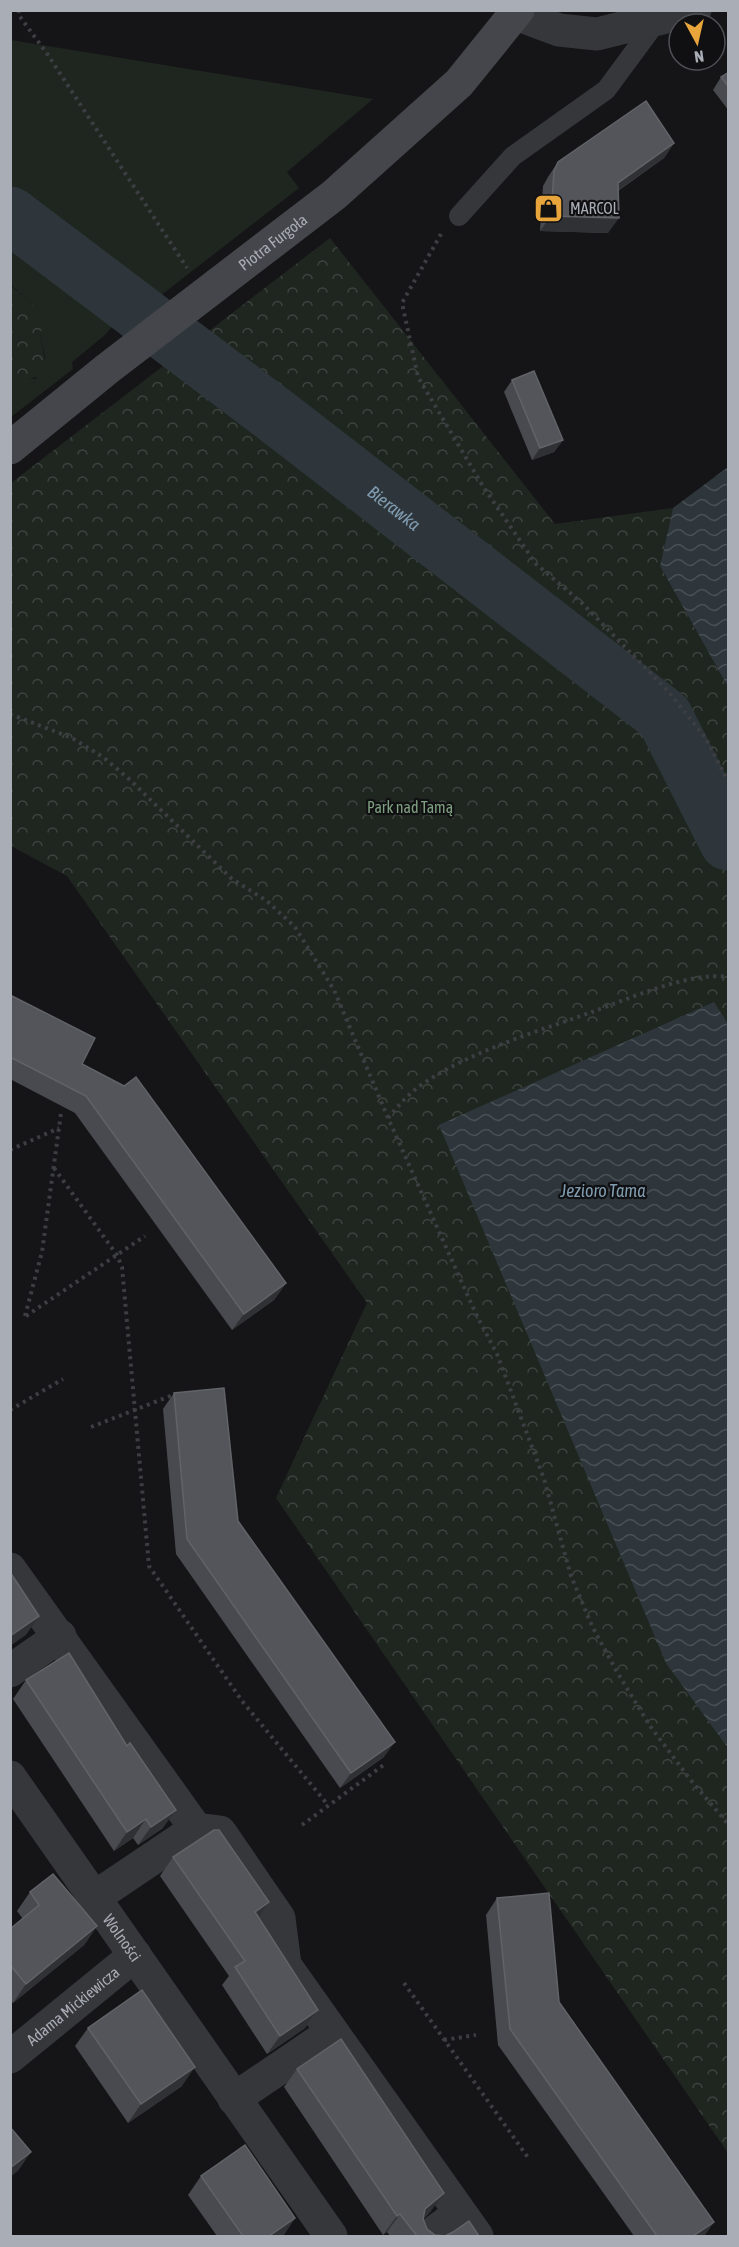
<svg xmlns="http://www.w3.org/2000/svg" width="739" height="2247" viewBox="0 0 739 2247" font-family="'Asap Condensed',sans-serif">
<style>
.grass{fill:#1f2620}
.forest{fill:url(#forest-crowns)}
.water{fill:url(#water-waves)}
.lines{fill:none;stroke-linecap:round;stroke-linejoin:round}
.river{stroke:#2e363c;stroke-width:57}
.path{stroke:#3c3e42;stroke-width:4;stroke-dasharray:3 4.5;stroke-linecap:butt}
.service{stroke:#36373b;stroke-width:20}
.minor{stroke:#36373b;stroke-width:33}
.tertiary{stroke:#36373b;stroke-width:33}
.secondary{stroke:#44464b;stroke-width:33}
.wall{fill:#494a4f}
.shaded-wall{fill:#303134}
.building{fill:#53555a;stroke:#616368;stroke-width:1.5}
.labels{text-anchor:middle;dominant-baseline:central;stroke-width:4.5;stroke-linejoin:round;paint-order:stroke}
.poi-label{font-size:16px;fill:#a8adb6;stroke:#101012;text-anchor:start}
.street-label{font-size:16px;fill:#a8adb6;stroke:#101012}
.park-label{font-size:16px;fill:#7fa080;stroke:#101012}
.water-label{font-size:18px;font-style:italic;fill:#809cb0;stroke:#101012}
</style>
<defs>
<pattern id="forest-crowns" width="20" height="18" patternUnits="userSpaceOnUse" patternTransform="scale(1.5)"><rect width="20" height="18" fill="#1f2620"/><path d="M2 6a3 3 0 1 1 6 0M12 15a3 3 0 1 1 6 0" fill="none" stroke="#3d433e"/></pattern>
<pattern id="water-waves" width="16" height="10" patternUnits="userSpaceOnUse" patternTransform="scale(1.5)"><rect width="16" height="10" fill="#2e363c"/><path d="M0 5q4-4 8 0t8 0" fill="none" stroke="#495056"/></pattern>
</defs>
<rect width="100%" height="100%" fill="#151517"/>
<g class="grass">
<polygon points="11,40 373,99 287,172 299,188 151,303 11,195"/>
<polygon points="11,233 34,253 51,263 61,275 120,317 105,335 72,362 73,369 11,417 11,379 20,377 36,379 45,357 40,335 45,317 11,285"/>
</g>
<g class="forest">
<polygon points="330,238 555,524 673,508 660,566 728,687 728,2153 276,1498 367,1303 67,876 11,846 11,483"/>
<path d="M10 285 46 317 40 335 47 372C32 382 27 376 11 379Z"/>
</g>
<g class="water">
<polygon points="728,467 728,687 660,566 673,508"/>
<polygon points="714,1002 728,1024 728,1748 666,1663 439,1125"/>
</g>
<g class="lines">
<path class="river" id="s1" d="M10 215 280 419 664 716 728 842"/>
<g class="path">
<polyline points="19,10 18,14 48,55 187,268"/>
<polyline points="441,234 402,303 418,377 484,488 536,564 582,603 667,690 705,737 728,781"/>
<polyline points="10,714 72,738 103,757 129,779 232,879 267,901 295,927 334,990 388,1118 476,1314 497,1354 544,1479 571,1576 592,1626 617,1672 650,1726 689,1778 728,1824"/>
<path d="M388 1118C399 1105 410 1092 424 1083 474 1050 536 1032 592 1012 628 999 691 971 728 977"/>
<polyline points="10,1150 59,1128"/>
<polyline points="54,1168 117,1255 122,1267 149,1566 242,1701 328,1805"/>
<polyline points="25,1316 42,1252 61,1113"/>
<polyline points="26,1316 145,1236"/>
<polyline points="10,1410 63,1379"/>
<polyline points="91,1427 173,1395"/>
<polyline points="302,1825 385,1764"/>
<polyline points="404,1983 529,2159"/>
<polyline points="444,2040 476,2035"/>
</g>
<polyline class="service" points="459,216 513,156 606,90 657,21"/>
<g class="minor">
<polyline points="10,1569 196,1829 220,1832 279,1918 285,1965 477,2236"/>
<polyline points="10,1671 60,1636"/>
<path id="s2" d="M10 1777 331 2236"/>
<polyline points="95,1897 196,1829"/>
<path id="s3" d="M10 2057 135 1955"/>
<polyline points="234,2099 331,2033"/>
<polyline points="429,2236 460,2213"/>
</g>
<polyline class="tertiary" points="516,14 559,30 597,34 695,10"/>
<path class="secondary" id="s4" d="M10 448 107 369 334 195 459 83 518 10"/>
</g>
<g class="wall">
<polygon points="729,72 729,111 713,90 721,77"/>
<polygon points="674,143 664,158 618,191 608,233 540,231 543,186 548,177 558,162"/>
<polygon points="512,380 563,440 554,452 532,460 504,392"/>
<polygon points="10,995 82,1064 286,1283 274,1300 232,1330 75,1113 10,1079"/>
<polygon points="174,1393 238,1521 384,1757 340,1788 176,1554 163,1409"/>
<polygon points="26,1680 163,1828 138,1845 133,1838 114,1851 13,1699"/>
<polygon points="173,1857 258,1918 318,2010 305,2028 267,2054 222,1985 229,1976 160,1876"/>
<polygon points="30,1892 97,1926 84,1945 13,2003 10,1999 10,1929 23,1919 17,1911"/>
<polygon points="497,1898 559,2002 714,2222 704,2236 634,2236 498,2045 486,1915"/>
<polygon points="88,2028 182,2086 128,2123 75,2046"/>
<polygon points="297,2069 431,2211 424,2218 427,2229 435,2235 479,2236 390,2236 387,2232 383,2235 284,2087"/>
<polygon points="201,2176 295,2218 283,2236 217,2236 188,2195"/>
</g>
<g class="shaded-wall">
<polygon points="674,143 664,158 607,198 618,183"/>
<polygon points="551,216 619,218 608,233 540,231"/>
<polygon points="563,440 554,452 532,460 540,448"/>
<polygon points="286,1283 274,1300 232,1330 244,1314"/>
<polygon points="39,1616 26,1635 10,1646 10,1636"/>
<polygon points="395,1742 384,1757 340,1788 351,1773"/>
<polygon points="176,1810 163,1828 138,1845 151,1827"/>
<polygon points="146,1819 133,1838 114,1851 127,1832"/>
<polygon points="269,1902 256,1921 255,1912"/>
<polygon points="97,1926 84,1945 13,2003 26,1984"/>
<polygon points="318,2010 305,2028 267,2054 280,2036"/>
<polygon points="195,2067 182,2086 128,2123 141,2104"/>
<polygon points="31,2152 18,2171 10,2177 10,2168"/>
<polygon points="444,2193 431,2211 412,2228 425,2209"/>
<polygon points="400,2214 387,2232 383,2235 397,2216"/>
<polygon points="295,2218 283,2236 269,2236"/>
<polygon points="714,2222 704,2236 693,2236"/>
</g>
<g class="building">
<polygon points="729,72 729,87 721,77"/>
<polygon points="646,101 674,143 618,183 619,218 551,216 554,171 558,162"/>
<polygon points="534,371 563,440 540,448 512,380"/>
<polygon points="10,995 95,1038 82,1064 124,1086 136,1077 286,1283 244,1314 86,1096 10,1057"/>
<polygon points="224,1388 238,1521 395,1742 351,1773 187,1539 174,1393"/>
<polygon points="10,1572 39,1616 10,1636"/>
<polygon points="69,1653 127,1746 130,1743 176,1810 151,1827 146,1819 127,1832 26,1680"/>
<polygon points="214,1830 219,1830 269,1902 255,1912 318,2010 280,2036 235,1967 245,1961 173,1857"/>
<polygon points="53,1874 97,1926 26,1984 10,1965 10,1929 39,1905 30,1892"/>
<polygon points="549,1893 559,2002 714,2222 693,2236 657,2236 510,2029 497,1898"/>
<polygon points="142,1990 195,2067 141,2104 88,2028"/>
<polygon points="341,2039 444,2193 425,2209 423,2219 427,2229 435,2235 445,2236 453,2232 469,2221 479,2236 417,2236 400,2214 397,2216 297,2069"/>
<polygon points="10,2127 31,2152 10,2168"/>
<polygon points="245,2145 295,2218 269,2236 243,2236 201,2176"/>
</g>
<defs>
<symbol id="shop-square" viewBox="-11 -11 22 22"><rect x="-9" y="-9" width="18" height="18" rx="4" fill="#e8a53b" stroke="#101012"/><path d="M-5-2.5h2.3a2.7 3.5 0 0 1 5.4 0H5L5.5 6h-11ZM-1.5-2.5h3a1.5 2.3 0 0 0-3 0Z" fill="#111"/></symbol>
</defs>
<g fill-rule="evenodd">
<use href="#shop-square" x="532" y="192" width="33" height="33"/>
</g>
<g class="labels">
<g class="poi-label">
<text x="570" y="208">MARCOL</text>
</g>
<g class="street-label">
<text stroke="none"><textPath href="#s4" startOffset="334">Piotra Furgoła</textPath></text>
<text stroke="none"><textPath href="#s2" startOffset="196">Wolności</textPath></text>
<text stroke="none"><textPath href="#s3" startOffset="81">Adama Mickiewicza</textPath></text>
</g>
<g class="park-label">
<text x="410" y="807">Park nad Tamą</text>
</g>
<g class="water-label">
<text stroke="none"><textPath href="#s1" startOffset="483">Bierawka</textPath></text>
<text x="603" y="1190">Jezioro Tama</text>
</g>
</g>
<rect width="739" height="2247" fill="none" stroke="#a8adb6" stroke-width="24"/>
<g transform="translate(697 42) rotate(172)"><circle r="28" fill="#101012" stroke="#4d4f54" stroke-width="1.5"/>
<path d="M0-4.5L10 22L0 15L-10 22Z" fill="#e8a53b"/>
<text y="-9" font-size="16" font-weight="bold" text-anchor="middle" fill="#a8adb6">N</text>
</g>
</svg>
